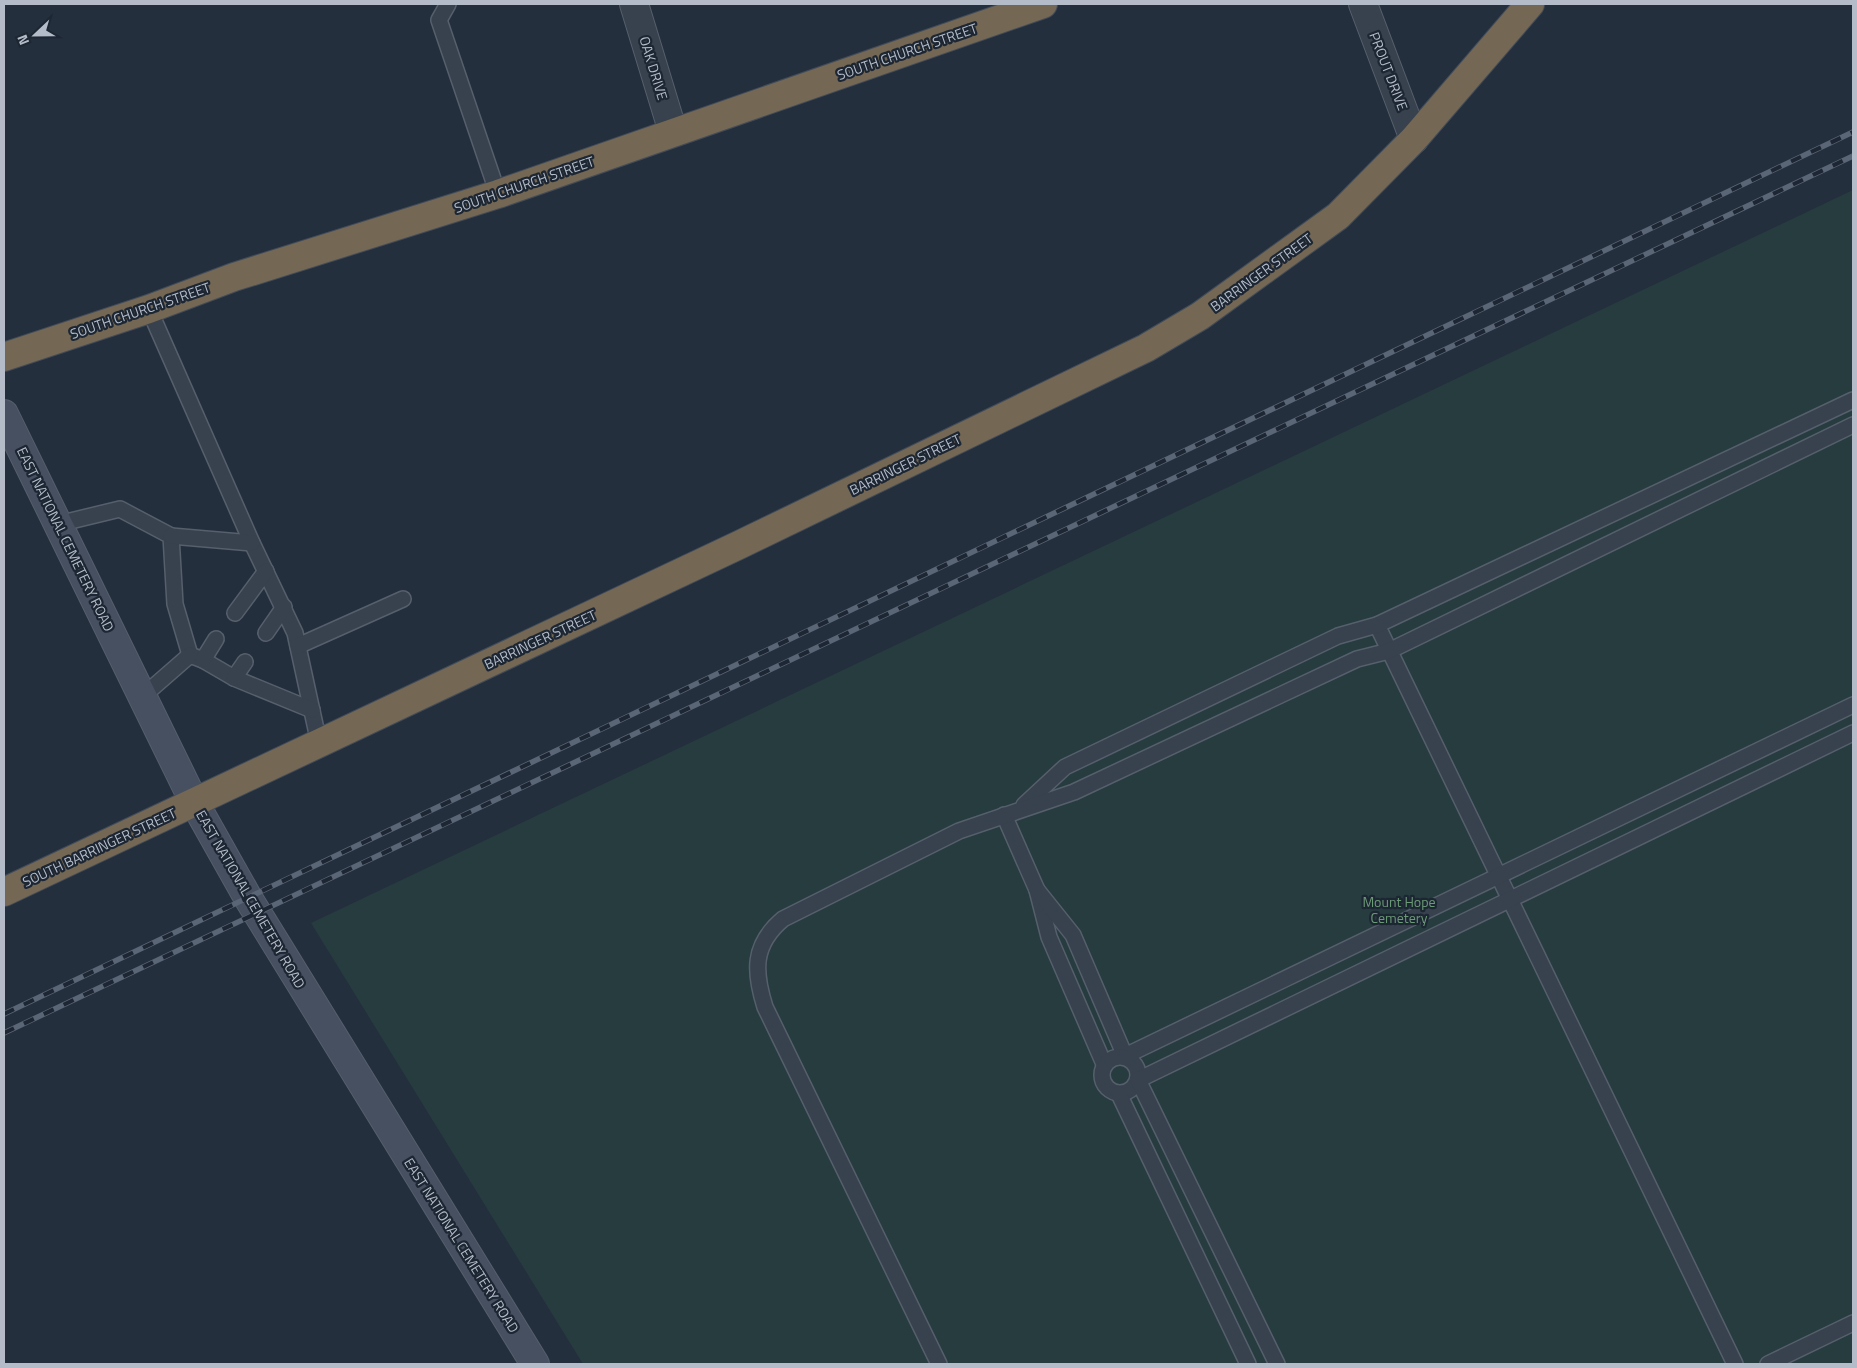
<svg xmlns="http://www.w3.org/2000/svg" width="1857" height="1368" viewBox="0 0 1857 1368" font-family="'Titillium Web',sans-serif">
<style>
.green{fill:#263c3f}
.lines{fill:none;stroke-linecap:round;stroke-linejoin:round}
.lane-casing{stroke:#565f6c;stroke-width:18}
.street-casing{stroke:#565f6c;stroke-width:30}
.secondary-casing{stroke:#565f6c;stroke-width:30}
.highway-casing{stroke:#434c59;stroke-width:30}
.lane{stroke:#38414e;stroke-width:15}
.street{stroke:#38414e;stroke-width:28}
.secondary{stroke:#465061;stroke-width:28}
.highway{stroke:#746855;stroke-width:28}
.rail-casing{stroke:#5a6575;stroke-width:5.5}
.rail{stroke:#1d2633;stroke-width:4;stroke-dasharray:11;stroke-linecap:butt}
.labels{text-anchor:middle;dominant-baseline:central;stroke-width:4.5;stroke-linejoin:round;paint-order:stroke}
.street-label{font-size:14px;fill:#b4bcc9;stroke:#1d2633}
.park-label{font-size:14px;fill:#6b9a76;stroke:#1d2633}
</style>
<rect width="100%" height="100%" fill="#242f3e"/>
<polygon class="green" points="1853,190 1853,1364 583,1364 311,923"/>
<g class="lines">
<defs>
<g id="lane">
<polyline points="448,4 439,20 498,194"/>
<polyline points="149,309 252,543 295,633 319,743"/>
<polyline points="58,524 120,509 171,536 175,604 190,655"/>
<polyline points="171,536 252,543"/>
<polyline points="235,613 266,571"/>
<polyline points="1377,625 1735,1364"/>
<polyline points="266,633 284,607"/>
<polyline points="298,646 403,599"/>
<polyline points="190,655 203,660 234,678 312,710"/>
<polyline points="203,660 216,639"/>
<polyline points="234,678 245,662"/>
<polyline points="143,696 190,655"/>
<polyline points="1024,805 1065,767 1338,636 1377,625 1853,400"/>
<polyline points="1004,815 1037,890 1049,937 1104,1064"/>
<polyline points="1037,890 1073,935 1125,1056 1853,705"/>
<circle cx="1120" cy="1075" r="18"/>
<polyline points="1119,1094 1248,1364"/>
<path d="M939 1364 765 1007C754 972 752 945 783 919L959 831 1074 792 1357 659 1389 651 1853 425"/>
<polyline points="1277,1364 1138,1080 1853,733"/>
<polyline points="1768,1364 1853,1323"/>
</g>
<g id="street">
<polyline points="634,4 673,132"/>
<polyline points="1363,4 1414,139"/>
</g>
<polyline id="secondary" points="4,414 194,802 248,898 535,1364"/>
<g id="highway">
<polyline points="4,357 149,309 234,277 498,194 1043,4"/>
<polyline points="4,892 739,545 1146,348 1200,316 1338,216 1414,139 1530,4"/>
</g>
</defs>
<use href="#lane" class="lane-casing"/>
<use href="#street" class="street-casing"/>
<use href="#secondary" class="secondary-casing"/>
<use href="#highway" class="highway-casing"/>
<use href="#lane" class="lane"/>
<use href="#street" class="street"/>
<use href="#secondary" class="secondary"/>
<use href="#highway" class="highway"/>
<defs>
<g id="rail">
<polyline points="4,1014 1853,132"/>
<polyline points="4,1033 1853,156"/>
</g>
</defs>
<use href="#rail" class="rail-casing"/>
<use href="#rail" class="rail"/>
</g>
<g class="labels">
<g class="street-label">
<text transform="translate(907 51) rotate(-19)">SOUTH CHURCH STREET</text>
<text transform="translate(654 68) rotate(73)">OAK DRIVE</text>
<text transform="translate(1389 71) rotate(69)">PROUT DRIVE</text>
<text transform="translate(524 184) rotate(-19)">SOUTH CHURCH STREET</text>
<text transform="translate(1261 272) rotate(-36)">BARRINGER STREET</text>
<text transform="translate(140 310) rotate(-19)">SOUTH CHURCH STREET</text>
<text transform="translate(905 464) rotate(-26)">BARRINGER STREET</text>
<text transform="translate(66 539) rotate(64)">EAST NATIONAL CEMETERY ROAD</text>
<text transform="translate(540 639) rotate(-25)">BARRINGER STREET</text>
<text transform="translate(99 847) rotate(-25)">SOUTH BARRINGER STREET</text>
<text transform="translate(251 899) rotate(60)">EAST NATIONAL CEMETERY ROAD</text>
<text transform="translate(462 1245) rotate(58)">EAST NATIONAL CEMETERY ROAD</text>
</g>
<g class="park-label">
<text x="1399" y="901">Mount Hope<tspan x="1399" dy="16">Cemetery</tspan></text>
</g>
</g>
<rect width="1857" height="1368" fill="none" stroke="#b4bcc9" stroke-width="10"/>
<g transform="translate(35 35) rotate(248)" stroke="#1d2633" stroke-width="4" paint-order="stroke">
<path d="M0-4L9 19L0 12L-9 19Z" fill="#b4bcc9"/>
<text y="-8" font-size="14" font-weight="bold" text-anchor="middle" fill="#b4bcc9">N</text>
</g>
</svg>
